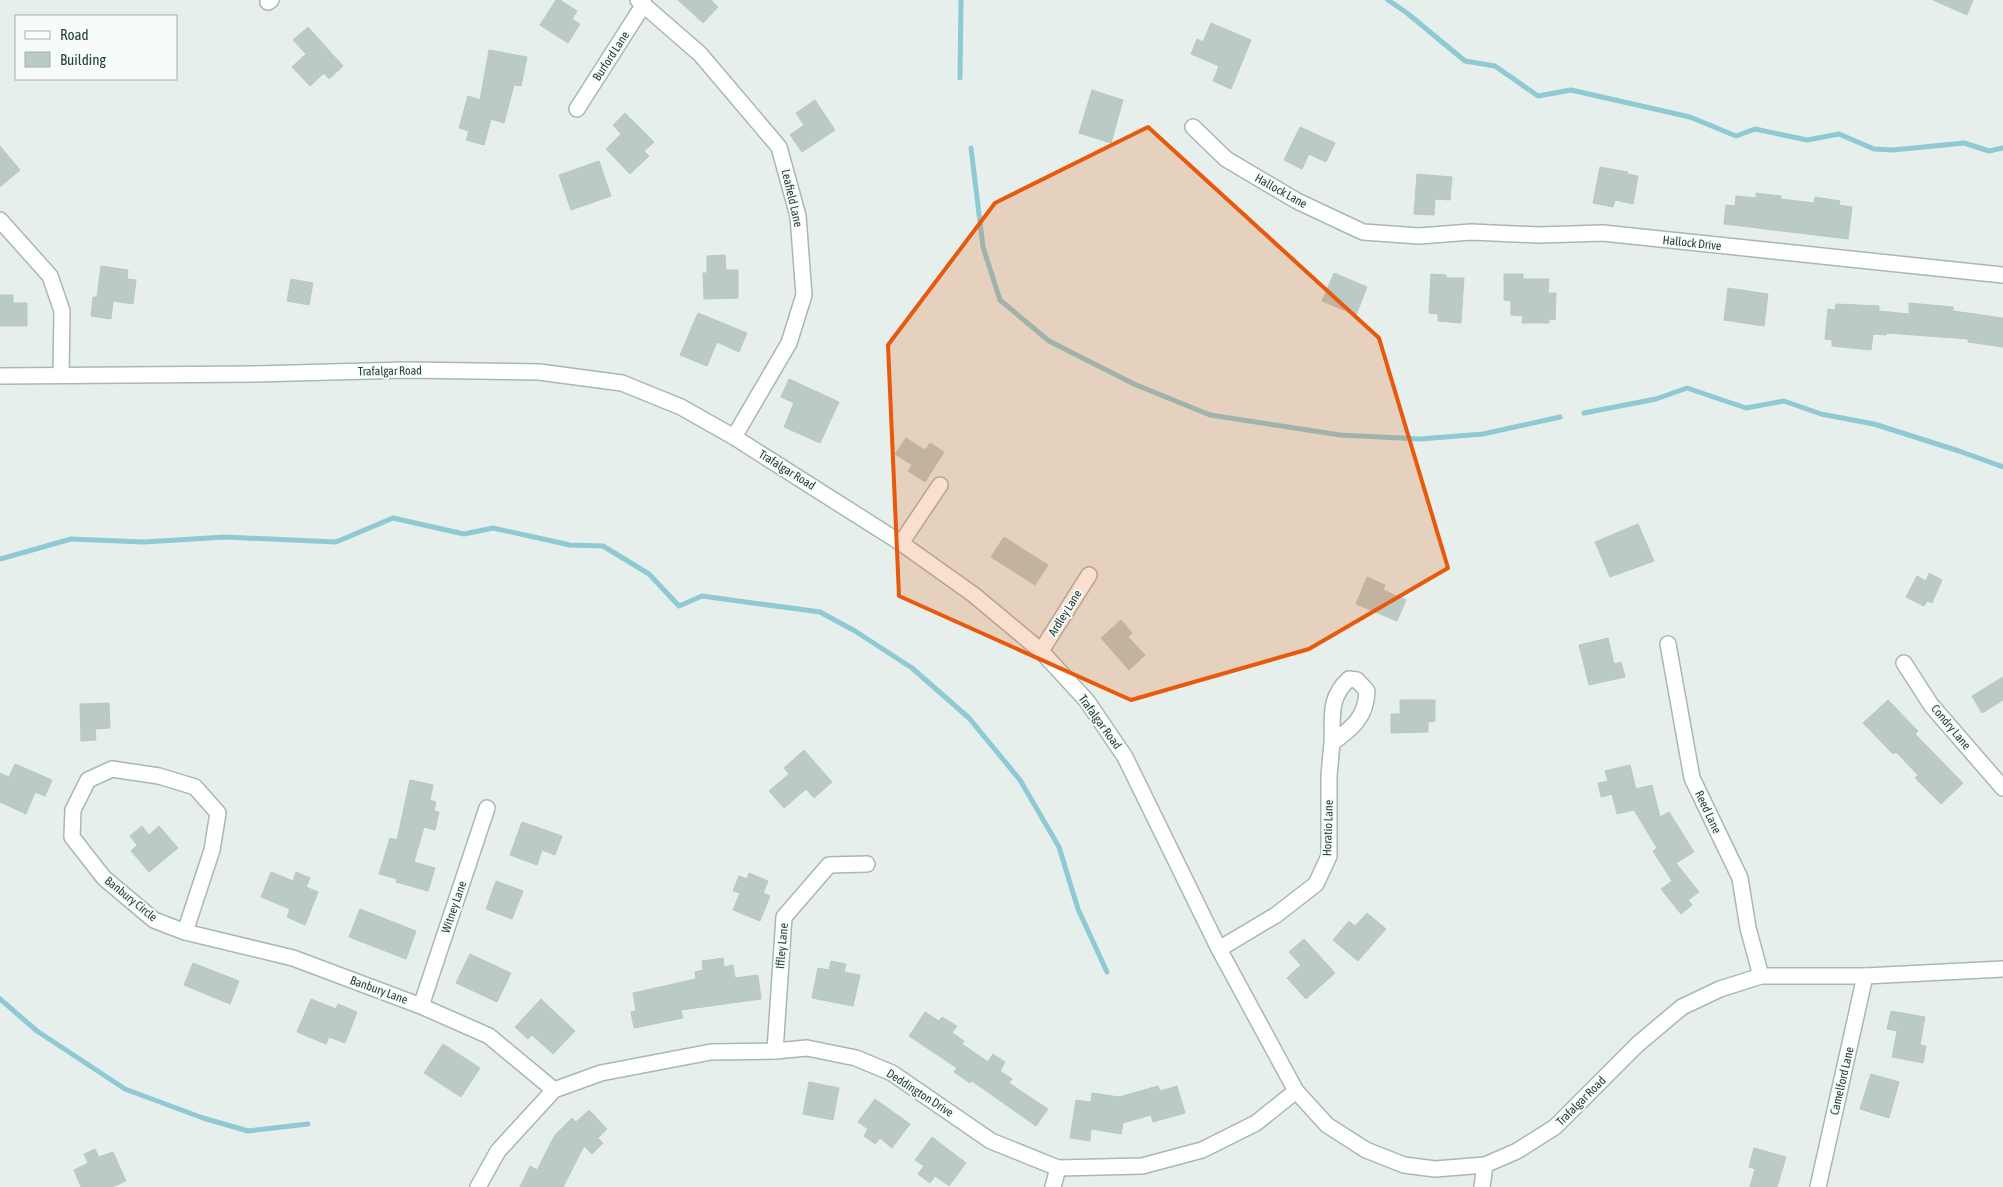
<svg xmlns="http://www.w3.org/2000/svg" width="2003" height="1187" viewBox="0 0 2003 1187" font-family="'Asap Condensed',sans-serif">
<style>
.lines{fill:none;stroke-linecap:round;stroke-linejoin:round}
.stream{stroke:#8ec9d4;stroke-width:5}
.building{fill:#bbcac4;stroke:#b8c9c2}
.minor-casing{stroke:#a8b8b2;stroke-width:18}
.tertiary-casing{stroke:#a8b8b2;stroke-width:18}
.minor{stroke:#fff;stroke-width:15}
.tertiary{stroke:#fff;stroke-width:15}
.marked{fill:#e8590c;fill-opacity:0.2;stroke:#e8590c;stroke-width:4;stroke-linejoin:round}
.labels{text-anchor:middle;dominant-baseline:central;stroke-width:4;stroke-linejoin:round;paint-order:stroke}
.street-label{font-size:12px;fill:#24423a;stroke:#f7fbf9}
</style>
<rect width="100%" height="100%" fill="#e6efeb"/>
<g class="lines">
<g class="stream">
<polyline points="1388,0 1407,13 1465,61 1495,66 1538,96 1571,90 1690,117 1736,136 1755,129 1807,140 1839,134 1874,149 1893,150 1964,143 1989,151 2003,148"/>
<polyline points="960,78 961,0"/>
<polyline points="971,148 983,247 1000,300 1049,341 1134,384 1210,415 1340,435 1420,439 1483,434 1560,417"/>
<polyline points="1584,413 1656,399 1687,388 1746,408 1784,401 1821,414 1874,424 1959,451 2003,467"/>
<polyline points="0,559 71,539 144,542 225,537 336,542 393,518 464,534 493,528 570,545 603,546 649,574 679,606 702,596 820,612 855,631 912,668 969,718 1020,780 1059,847 1078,909 1107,972"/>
<polyline points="0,999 37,1031 125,1089 203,1118 248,1131 308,1124"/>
</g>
</g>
<g class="building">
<polygon points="556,0 560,0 577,11 572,19 580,24 568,43 540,25"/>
<polygon points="678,0 711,0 718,7 703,23"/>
<polygon points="1933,0 1973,0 1967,15"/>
<polygon points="1211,23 1251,40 1231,89 1213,81 1219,66 1191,54 1197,39 1203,42"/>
<polygon points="308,27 343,66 329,79 324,73 310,86 292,67 306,54 293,40"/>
<polygon points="489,50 527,57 521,86 514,85 504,123 491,119 484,145 466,140 469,131 459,128 468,96 480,100"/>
<polygon points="1092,90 1123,100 1111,143 1079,133"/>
<polygon points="815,100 835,130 802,152 790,135 804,125 796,113"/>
<polygon points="625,113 654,142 644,151 649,156 630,174 606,149 621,134 613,125"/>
<polygon points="1300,127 1335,143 1326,162 1309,154 1302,169 1284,160"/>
<polygon points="0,146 20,170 0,187"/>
<polygon points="599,161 611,196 571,210 559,175"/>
<polygon points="1600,167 1628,172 1627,174 1638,176 1633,204 1615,200 1613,207 1593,203"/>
<polygon points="1417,174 1452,177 1450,200 1435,199 1434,215 1414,214"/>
<polygon points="1756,193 1781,196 1781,199 1814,203 1815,197 1840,201 1839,205 1852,207 1848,239 1724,224 1726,205 1735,206 1736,196 1756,198"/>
<polygon points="725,255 726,270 738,270 738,298 704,299 703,273 707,273 707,256"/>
<polygon points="101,266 128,270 127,279 136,280 133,304 113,301 111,319 91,316 93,297 97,297"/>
<polygon points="1334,273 1367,287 1356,315 1322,301"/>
<polygon points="1431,274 1446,275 1446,278 1464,278 1461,323 1438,321 1438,314 1429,313"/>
<polygon points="1504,274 1523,274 1523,279 1549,279 1548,293 1556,293 1555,320 1549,319 1549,323 1522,323 1523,316 1511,315 1511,301 1504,300"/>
<polygon points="291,279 313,283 309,305 287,301"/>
<polygon points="1728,288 1768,294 1764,326 1724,320"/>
<polygon points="0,295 13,295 13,303 27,303 27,326 0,326"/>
<polygon points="1909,303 1953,307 1953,311 2003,318 2003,347 1968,342 1968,339 1886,333 1886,335 1873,334 1871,350 1832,346 1832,340 1825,339 1828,309 1835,310 1836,304 1879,306 1879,311 1909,314"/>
<polygon points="698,313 747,333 739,352 717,342 707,366 680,355"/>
<polygon points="789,379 839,402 820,443 784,427 794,403 781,397"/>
<polygon points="906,438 925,450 930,443 944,452 925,482 908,471 912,465 895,454"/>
<polygon points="1638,524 1654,561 1610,577 1595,542"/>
<polygon points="1004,537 1048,565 1035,585 991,557"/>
<polygon points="1929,573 1942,580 1932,603 1927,601 1924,606 1906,597 1917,576 1926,581"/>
<polygon points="1367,577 1385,585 1383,590 1406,600 1397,621 1356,604"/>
<polygon points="1121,620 1132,633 1128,637 1145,655 1129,670 1101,638"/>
<polygon points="1608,638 1614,664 1621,662 1625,677 1589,685 1579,645"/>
<polygon points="2003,677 2003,700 1982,713 1972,696"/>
<polygon points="1400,700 1435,700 1435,721 1428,722 1428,732 1391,733 1391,714 1400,714"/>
<polygon points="1888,700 1918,731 1915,734 1963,783 1941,804 1915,778 1918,775 1896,752 1893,754 1863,723"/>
<polygon points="109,703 110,728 95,729 96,740 81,741 80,704"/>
<polygon points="804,750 832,782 814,798 806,789 784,808 769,791 789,774 784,768"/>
<polygon points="15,764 52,780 45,796 35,792 26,814 0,802 0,773 9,777"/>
<polygon points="1630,765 1636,789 1652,785 1660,817 1669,812 1694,852 1676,863 1699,892 1688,900 1692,905 1681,914 1661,889 1672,881 1653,851 1657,848 1634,810 1617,814 1612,794 1601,797 1598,783 1608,781 1605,771"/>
<polygon points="410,780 433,785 430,800 436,802 434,811 439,812 435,830 424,827 414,862 435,868 428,891 396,882 397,879 379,874 390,838 397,840"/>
<polygon points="522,822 562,836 555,855 542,850 537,865 510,855"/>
<polygon points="142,826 149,835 159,826 178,848 149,872 131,851 137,845 130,836"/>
<polygon points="271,872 293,881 296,872 310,878 306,887 318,892 305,925 287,917 290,909 261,897"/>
<polygon points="749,873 768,881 763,893 770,896 760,921 733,910 740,893 733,891 739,876 747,879"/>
<polygon points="496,881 523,891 512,919 486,909"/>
<polygon points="360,909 416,931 406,959 349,937"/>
<polygon points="1367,913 1386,929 1358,961 1333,940 1349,921 1355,926"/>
<polygon points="1304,939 1335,973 1306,999 1287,978 1301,965 1289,952"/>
<polygon points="470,954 511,973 497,1002 456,983"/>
<polygon points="723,958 724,967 733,965 735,978 758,975 761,999 681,1010 683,1018 634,1028 631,1012 636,1011 633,993 696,979 695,972 703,970 702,961"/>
<polygon points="831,961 846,964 844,972 860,975 853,1006 812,998 818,968 829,970"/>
<polygon points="193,963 239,981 230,1004 184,985"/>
<polygon points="311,999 336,1009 338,1004 357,1012 345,1043 329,1037 326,1044 297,1032"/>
<polygon points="541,999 575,1031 553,1054 532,1035 528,1039 515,1027"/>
<polygon points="1891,1011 1925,1017 1920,1045 1926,1046 1923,1063 1892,1057 1897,1031 1887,1029"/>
<polygon points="925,1012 939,1021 942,1017 957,1026 952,1033 964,1041 962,1044 988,1062 993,1054 1005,1062 1000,1071 1012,1079 1009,1083 1048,1109 1036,1126 972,1081 970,1083 954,1072 957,1068 909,1036"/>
<polygon points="443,1044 480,1068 461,1097 424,1073"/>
<polygon points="1871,1074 1899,1082 1889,1118 1860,1109"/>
<polygon points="809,1082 839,1088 833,1120 803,1114"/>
<polygon points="1158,1086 1160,1091 1177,1086 1185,1113 1153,1122 1151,1115 1123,1123 1121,1134 1091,1129 1090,1141 1070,1138 1076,1100 1091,1102 1092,1093 1119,1097"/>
<polygon points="875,1099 910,1124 892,1148 880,1138 875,1144 864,1136 868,1129 858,1122"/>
<polygon points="589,1110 607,1129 598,1138 603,1143 592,1154 584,1146 563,1187 520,1187 530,1166 537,1170 555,1135 572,1118 576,1122"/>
<polygon points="932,1137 966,1163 949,1186 935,1176 930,1183 918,1174 924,1166 915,1160"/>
<polygon points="1754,1148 1786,1157 1777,1187 1750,1187 1755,1169 1749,1167"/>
<polygon points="95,1149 99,1157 113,1152 126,1181 112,1187 81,1187 74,1170 88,1163 84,1154"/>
</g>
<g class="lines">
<defs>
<g id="minor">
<polyline points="638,0 700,54 779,147 798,216 804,295 789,343 734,437"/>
<polyline points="268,2 271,0"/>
<polyline points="577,109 644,4"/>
<polyline points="1193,127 1226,159 1297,201 1363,232 1419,236 1471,232 1539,235 1603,233 2003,275"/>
<polyline points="0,220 50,276 62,311 61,375"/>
<polyline points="901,543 940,485"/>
<polyline points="1668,644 1692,778 1740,878 1748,928 1761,976"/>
<polyline points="1041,651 1089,575"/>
<polyline points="1904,663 1931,705 2003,788"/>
<polygon points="112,769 159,776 195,787 218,813 212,850 185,932 154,920 104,878 72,837 73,810 88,780"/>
<polyline points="185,932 293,958 421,1006 489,1036 554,1090"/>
<path d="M1219 949 1276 915 1316 884 1329 856V776L1332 743C1352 728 1366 718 1367 691L1357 680 1349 679C1328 698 1333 717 1332 743"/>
<polyline points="421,1006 487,808"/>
<polyline points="775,1051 784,917 829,865 867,864"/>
<polyline points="478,1187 498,1151 554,1090 601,1073 711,1052 775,1051 807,1048 856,1058 892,1073 991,1141 1058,1168 1142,1166 1202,1150 1256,1123 1296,1091"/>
<polyline points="1053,1187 1058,1168"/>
<polyline points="1482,1187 1485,1165"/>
<polyline points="1818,1187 1865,976"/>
</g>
<polyline id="tertiary" points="0,376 255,374 406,370 539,372 622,383 681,407 734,437 901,543 974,595 1041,651 1087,701 1125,757 1219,949 1296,1091 1327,1125 1366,1150 1404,1165 1435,1169 1485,1165 1517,1151 1555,1127 1638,1044 1682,1007 1720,989 1761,976 1865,976 2003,969"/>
</defs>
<use href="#minor" class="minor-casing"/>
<use href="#tertiary" class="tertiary-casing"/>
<use href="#minor" class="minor"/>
<use href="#tertiary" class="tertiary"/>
</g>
<path class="marked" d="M1148 127 1379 338 1448 568 1309 649 1131 700 899 596 888 345 995 203Z"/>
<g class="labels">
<g class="street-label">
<text transform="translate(611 56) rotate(-57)">Burford Lane</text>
<text transform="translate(1281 191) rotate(29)">Hallock Lane</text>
<text transform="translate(792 198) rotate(77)">Leafield Lane</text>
<text transform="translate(1692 243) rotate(6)">Hallock Drive</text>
<text transform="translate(390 371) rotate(-1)">Trafalgar Road</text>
<text transform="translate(787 470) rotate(32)">Trafalgar Road</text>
<text transform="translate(1065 613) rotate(-58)">Ardley Lane</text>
<text transform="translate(1100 722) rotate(54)">Trafalgar Road</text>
<text transform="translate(1951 727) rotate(50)">Condry Lane</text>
<text transform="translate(1708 812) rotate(65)">Reed Lane</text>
<text transform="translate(1328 828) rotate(-88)">Horatio Lane</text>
<text transform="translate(131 899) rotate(39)">Banbury Circle</text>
<text transform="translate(454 907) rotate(-71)">Witney Lane</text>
<text transform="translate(782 946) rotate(-85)">Iffley Lane</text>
<text transform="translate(379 990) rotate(20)">Banbury Lane</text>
<text transform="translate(1842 1081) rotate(-77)">Camelford Lane</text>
<text transform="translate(920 1093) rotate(33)">Deddington Drive</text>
<text transform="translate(1581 1101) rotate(-45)">Trafalgar Road</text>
</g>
</g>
<rect x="15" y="15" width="162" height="65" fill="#f7fbf9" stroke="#a3b1ad"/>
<rect x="25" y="31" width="25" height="8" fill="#ffffff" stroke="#a3b1ad"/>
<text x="60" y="40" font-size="15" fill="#24423a">Road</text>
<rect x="25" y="52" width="25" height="15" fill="#bbcac4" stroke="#a3b1ad"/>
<text x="60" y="65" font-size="15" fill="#24423a">Building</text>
</svg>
